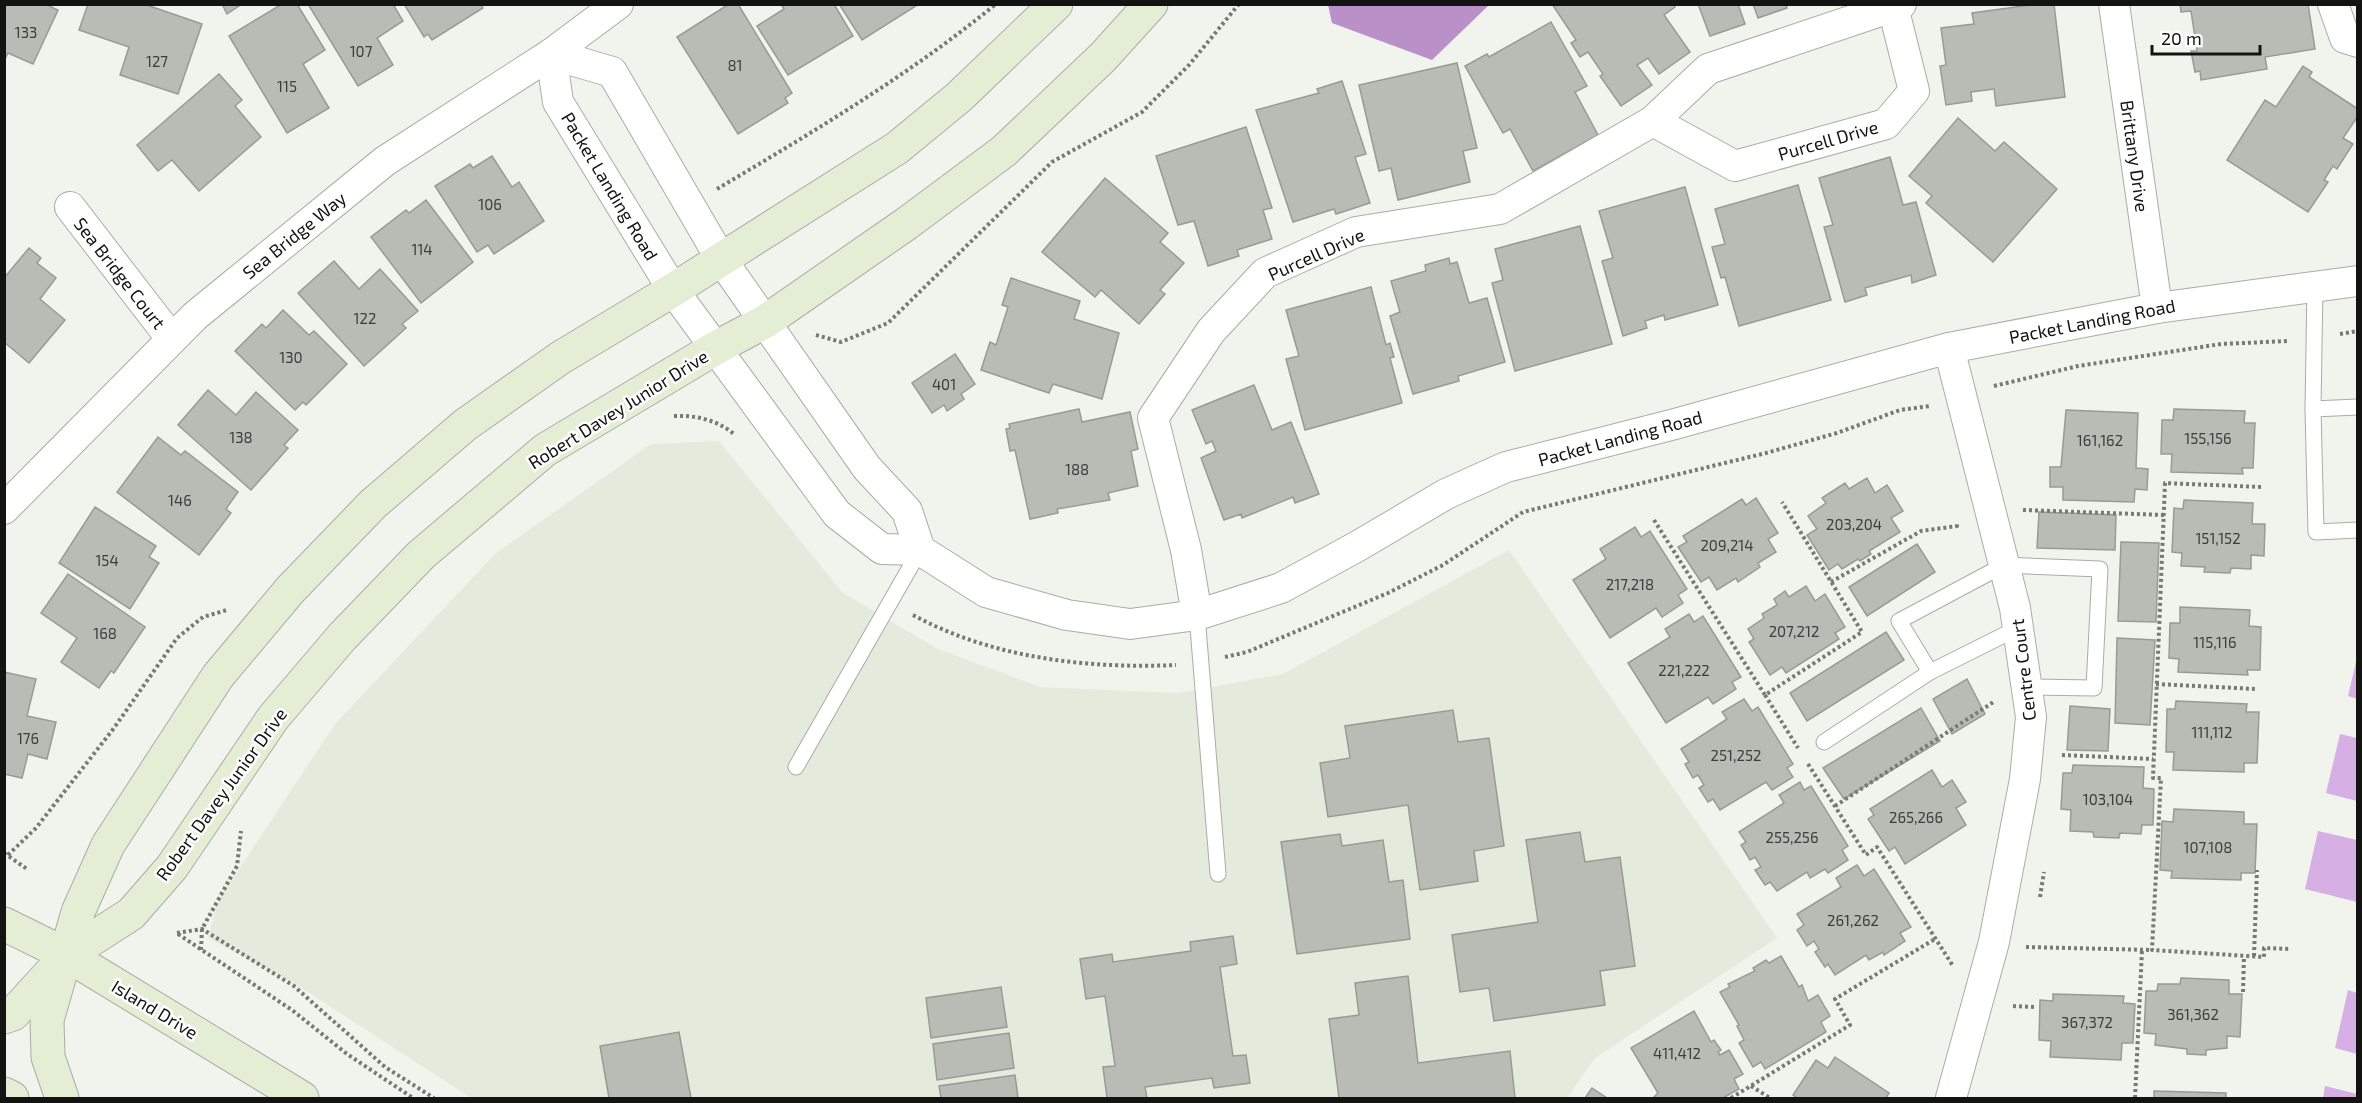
<svg xmlns="http://www.w3.org/2000/svg" width="2362" height="1103" viewBox="0 0 2362 1103" font-family="'Exo 2',sans-serif">
<style>
.built{fill:#e4ebdd}
.grass{fill:#d6afe4}
.water{fill:#ba90c8}
.building{fill:#b9bcb5;stroke:#989b95;stroke-width:1.5}
.lines{fill:none;stroke-linecap:round;stroke-linejoin:round}
.lane-casing{stroke:#aaada6;stroke-width:17}
.street-casing{stroke:#aaada6;stroke-width:32}
.secondary-casing{stroke:#aaada6;stroke-width:35}
.path{stroke:#777975;stroke-width:4;stroke-dasharray:3 3;stroke-linecap:butt}
.lane{stroke:#fff;stroke-width:15}
.street{stroke:#fff;stroke-width:30}
.secondary{stroke:#e4eed4;stroke-width:33}
.labels{text-anchor:middle;dominant-baseline:central;stroke-width:5;stroke-linejoin:round;paint-order:stroke}
.number-label{font-size:15px;fill:#3c3e3b}
.street-label{font-size:18px;fill:#131412;stroke:#fff}
</style>
<rect width="100%" height="100%" fill="#f0f4ed"/>
<polygon class="built" points="719,441 843,593 938,649 1040,687 1179,693 1283,674 1509,550 1777,938 1595,1058 1567,1098 471,1098 294,983 208,938 218,901 335,724 495,554 651,444"/>
<g class="grass">
<polygon points="2357,658 2358,698 2357,699 2348,696"/>
<polygon points="2340,734 2357,738 2357,801 2326,793"/>
<polygon points="2318,831 2357,840 2357,902 2305,889"/>
<polygon points="2348,990 2357,993 2357,1054 2335,1048"/>
<polygon points="2325,1086 2357,1094 2357,1098 2323,1098"/>
</g>
<polygon class="water" points="1328,5 1328,4 1489,5 1432,60 1332,23"/>
<g class="building">
<polygon points="4,4 45,4 58,10 33,64 8,53 4,61"/>
<polygon points="88,4 144,4 202,24 178,94 120,75 129,47 79,30"/>
<polygon points="222,4 242,4 227,14"/>
<polygon points="282,4 297,4 325,50 303,64 329,108 287,133 229,36"/>
<polygon points="308,4 393,4 403,21 377,38 393,65 358,86"/>
<polygon points="404,4 481,4 483,8 432,40 428,34 424,37"/>
<polygon points="729,4 738,4 792,93 785,98 788,103 738,134 677,37"/>
<polygon points="781,4 834,4 853,36 788,75 757,26 784,9"/>
<polygon points="839,4 919,4 862,40"/>
<polygon points="1552,4 1674,4 1675,7 1664,15 1690,52 1659,74 1648,58 1637,65 1652,85 1621,106 1600,76 1603,74 1588,52 1580,57 1571,43 1576,40"/>
<polygon points="1698,4 1738,4 1745,24 1710,36"/>
<polygon points="1753,4 1786,4 1787,8 1758,18"/>
<polygon points="2037,4 2054,4 2065,97 1996,106 1994,89 1971,92 1972,101 1946,105 1940,66 1946,65 1941,28 1974,24 1972,13"/>
<polygon points="2180,4 2308,4 2315,49 2265,57 2267,69 2201,80 2200,71 2195,72 2191,51 2197,51 2191,11 2181,12"/>
<polygon points="1551,22 1587,86 1575,92 1598,135 1533,171 1510,129 1503,133 1465,66 1487,54 1489,57"/>
<polygon points="1457,63 1477,148 1463,151 1470,182 1398,200 1391,168 1379,171 1359,85"/>
<polygon points="2303,66 2312,72 2309,77 2358,109 2358,116 2343,138 2353,144 2337,169 2333,166 2324,180 2328,182 2308,212 2227,160 2265,100 2276,107"/>
<polygon points="219,74 242,100 235,106 261,137 199,191 172,160 158,171 137,145"/>
<polygon points="1342,81 1366,154 1355,157 1370,203 1336,214 1334,209 1293,222 1256,110 1319,93 1317,89"/>
<polygon points="1958,118 1995,151 2004,142 2057,189 1993,262 1926,203 1932,196 1909,176"/>
<polygon points="1246,127 1272,208 1263,210 1272,239 1237,250 1239,256 1208,266 1194,221 1178,225 1156,156"/>
<polygon points="492,156 512,187 519,182 544,221 494,254 488,245 477,252 435,186 470,164 473,168"/>
<polygon points="1890,157 1903,205 1916,202 1936,275 1912,283 1911,275 1865,288 1867,295 1845,302 1824,227 1833,225 1819,178"/>
<polygon points="1105,178 1168,233 1160,242 1184,263 1160,290 1165,294 1139,324 1101,290 1095,297 1042,252"/>
<polygon points="1798,185 1831,300 1739,326 1725,277 1721,278 1712,247 1725,244 1715,209"/>
<polygon points="1685,187 1718,305 1665,320 1664,315 1645,321 1647,328 1623,336 1602,261 1613,258 1599,211"/>
<polygon points="426,200 473,262 421,303 371,237 406,210 409,213"/>
<polygon points="1580,226 1612,344 1515,371 1492,283 1503,280 1495,249"/>
<polygon points="29,248 41,258 37,263 56,278 40,299 65,320 29,363 4,342 4,278"/>
<polygon points="1449,258 1450,264 1457,262 1469,303 1487,298 1505,362 1458,376 1459,381 1413,394 1390,316 1400,312 1391,281 1426,271 1425,265"/>
<polygon points="334,261 359,289 380,269 418,311 402,324 406,328 364,366 298,293"/>
<polygon points="1011,278 1080,301 1074,319 1119,333 1102,399 1053,384 1049,393 981,370 990,342 996,345 1008,307 1002,305"/>
<polygon points="1371,287 1386,345 1390,343 1394,357 1390,358 1402,403 1305,430 1286,359 1299,356 1286,310"/>
<polygon points="283,310 309,335 314,331 347,364 306,405 303,402 295,410 235,351 262,324 266,328"/>
<polygon points="955,354 975,384 961,394 964,399 947,411 944,405 932,413 912,383"/>
<polygon points="1254,385 1272,430 1291,422 1319,494 1295,503 1293,497 1242,518 1241,514 1224,520 1201,458 1216,451 1212,441 1206,444 1192,410"/>
<polygon points="208,390 236,415 256,392 298,430 284,445 288,448 251,490 178,425"/>
<polygon points="1079,409 1082,422 1130,412 1138,449 1131,451 1138,486 1108,493 1110,500 1057,509 1058,513 1030,519 1015,450 1010,451 1006,429 1010,428 1009,424"/>
<polygon points="2174,409 2245,411 2244,423 2255,423 2253,468 2242,468 2243,474 2171,472 2172,454 2161,454 2162,420 2173,420"/>
<polygon points="2066,410 2138,413 2136,468 2148,469 2147,490 2135,489 2134,502 2063,500 2063,487 2050,487 2050,467 2061,467"/>
<polygon points="158,437 181,455 185,451 238,492 226,509 231,513 199,555 117,492"/>
<polygon points="1867,478 1875,493 1887,485 1903,511 1891,518 1900,532 1869,551 1871,554 1860,561 1858,559 1842,569 1838,564 1829,570 1807,535 1817,529 1808,516 1826,503 1822,498 1845,483 1849,489"/>
<polygon points="1756,498 1778,533 1768,539 1776,552 1758,563 1760,567 1738,582 1736,578 1717,590 1709,577 1701,582 1678,547 1687,542 1683,536 1742,499 1746,505"/>
<polygon points="2184,500 2253,503 2252,524 2265,524 2264,556 2251,555 2251,569 2231,568 2230,573 2204,572 2205,567 2181,566 2182,553 2172,552 2174,508 2183,509"/>
<polygon points="95,507 156,546 149,557 159,563 130,609 59,563"/>
<polygon points="2039,512 2116,515 2115,550 2037,548"/>
<polygon points="1635,527 1641,537 1650,531 1687,589 1678,595 1683,603 1662,617 1656,608 1610,638 1573,580 1606,559 1600,549"/>
<polygon points="2121,542 2159,543 2156,622 2118,621"/>
<polygon points="1917,544 1935,572 1867,616 1849,587"/>
<polygon points="68,574 145,627 114,673 111,671 99,688 61,662 77,638 41,613"/>
<polygon points="1806,586 1815,601 1825,594 1845,627 1835,633 1839,639 1786,673 1782,667 1770,675 1749,642 1754,639 1748,629 1764,618 1762,614 1777,605 1774,599 1785,591 1789,597"/>
<polygon points="2180,607 2250,610 2249,626 2261,627 2260,670 2247,670 2248,675 2178,672 2179,659 2169,658 2170,623 2180,623"/>
<polygon points="1689,614 1694,622 1703,616 1741,677 1732,682 1736,689 1713,704 1708,697 1666,723 1628,663 1670,637 1665,629"/>
<polygon points="1886,632 1904,660 1807,721 1790,693"/>
<polygon points="2117,638 2155,640 2150,725 2115,723"/>
<polygon points="4,672 36,679 27,716 56,722 47,759 28,754 22,778 4,774"/>
<polygon points="1967,679 1985,714 1952,734 1933,699"/>
<polygon points="1744,699 1752,711 1758,707 1793,764 1787,768 1793,777 1772,790 1766,782 1720,810 1713,799 1708,802 1699,788 1704,785 1698,775 1693,778 1685,764 1689,762 1681,749 1727,719 1722,712"/>
<polygon points="2176,701 2247,704 2246,712 2259,712 2257,763 2244,763 2244,772 2173,770 2174,752 2166,752 2167,709 2175,709"/>
<polygon points="2070,706 2110,709 2108,751 2067,750"/>
<polygon points="1921,708 1940,741 1844,799 1823,768"/>
<polygon points="1453,710 1458,742 1489,738 1504,846 1474,851 1478,881 1420,890 1408,805 1328,817 1320,763 1350,758 1345,726"/>
<polygon points="2073,765 2144,767 2143,788 2154,789 2153,825 2142,825 2141,834 2120,833 2119,838 2094,837 2093,832 2070,831 2071,810 2061,809 2063,773 2072,773"/>
<polygon points="1932,770 1942,787 1952,780 1966,802 1956,808 1966,825 1905,864 1895,847 1889,851 1868,819 1874,815 1870,809"/>
<polygon points="1800,782 1804,790 1811,786 1848,846 1842,850 1848,860 1828,873 1825,869 1810,878 1807,872 1777,891 1770,882 1765,885 1755,870 1761,867 1755,857 1750,860 1741,845 1746,842 1739,832 1784,803 1779,795"/>
<polygon points="2174,809 2244,812 2244,824 2257,824 2255,873 2241,873 2241,880 2171,878 2172,871 2160,870 2162,821 2173,822"/>
<polygon points="1580,832 1585,862 1620,857 1635,966 1600,971 1605,1005 1494,1021 1489,988 1460,992 1452,935 1538,922 1526,840"/>
<polygon points="1340,834 1342,846 1383,840 1389,882 1403,880 1410,939 1297,954 1281,842"/>
<polygon points="1857,865 1864,876 1874,869 1911,927 1900,933 1905,941 1884,955 1883,952 1869,960 1866,955 1835,975 1828,964 1825,967 1815,952 1819,949 1814,941 1807,946 1797,930 1804,925 1797,914 1841,887 1836,878"/>
<polygon points="1233,936 1237,964 1220,967 1233,1056 1246,1055 1250,1083 1214,1088 1212,1078 1145,1087 1147,1098 1107,1098 1103,1067 1115,1066 1105,996 1086,999 1080,959 1112,954 1113,962 1191,951 1190,942"/>
<polygon points="1781,956 1799,987 1802,985 1808,1001 1818,995 1830,1016 1821,1022 1826,1032 1765,1069 1761,1062 1753,1067 1739,1043 1744,1040 1737,1026 1739,1025 1720,992 1730,987 1728,984 1755,971 1753,968 1766,960 1769,963"/>
<polygon points="1408,976 1418,1063 1510,1051 1515,1098 1339,1098 1329,1019 1359,1015 1355,983"/>
<polygon points="2181,978 2229,980 2229,994 2242,994 2240,1037 2227,1036 2227,1048 2206,1050 2206,1055 2187,1054 2187,1049 2155,1045 2156,1034 2144,1033 2146,991 2157,991 2158,984 2180,984"/>
<polygon points="1001,987 1007,1027 931,1038 926,998"/>
<polygon points="2053,994 2124,996 2123,1003 2135,1004 2133,1043 2122,1043 2121,1060 2050,1057 2051,1041 2039,1040 2040,1000 2053,1001"/>
<polygon points="1694,1011 1711,1042 1714,1040 1721,1050 1718,1052 1720,1055 1729,1050 1743,1074 1734,1079 1739,1089 1723,1098 1653,1098 1658,1093 1631,1048"/>
<polygon points="679,1032 691,1098 609,1098 600,1046"/>
<polygon points="1009,1033 1014,1068 937,1080 933,1044"/>
<polygon points="1835,1057 1889,1093 1886,1098 1797,1098 1793,1095 1816,1060 1828,1068"/>
<polygon points="1015,1075 1018,1098 941,1098 939,1086"/>
<polygon points="1592,1088 1607,1098 1585,1098"/>
<polygon points="2154,1091 2226,1093 2226,1098 2154,1098"/>
</g>
<g class="lines">
<defs>
<g id="lane">
<polyline points="2358,407 2313,409 2316,532 2358,530"/>
<polyline points="2313,409 2315,285"/>
<polyline points="1197,615 1218,874"/>
<polyline points="2018,628 1930,672 1899,621 2004,565 2100,569 2094,688 2026,687"/>
<polyline points="1824,742 1930,672"/>
<polyline points="796,767 920,550"/>
</g>
<g id="street">
<polyline points="2114,4 2157,308"/>
<polyline points="2333,4 2345,38 2358,42"/>
<polyline points="1653,121 1735,166 1886,124 1914,91 1893,7"/>
<polyline points="70,207 171,338"/>
<polyline points="1949,348 2015,608 2031,717 2025,779 1994,942 1951,1098"/>
<polyline points="4,509 195,316 385,161 551,54 618,4"/>
<polyline points="920,550 907,511 867,468 721,259 612,72 551,54 558,102 673,290 837,514 882,549 920,550 986,592 1067,615 1130,624 1197,615 1281,588 1358,546 1446,494 1506,467 1675,424 1949,348 2157,308 2358,281"/>
<polyline points="1197,615 1186,550 1153,418 1211,331 1265,273 1356,232 1500,209 1653,121 1708,69 1901,4"/>
</g>
<g id="secondary">
<polyline points="4,924 67,955 302,1098"/>
<polyline points="4,1017 13,1014 67,955 131,914 172,867 273,718 342,637 421,555 545,450 714,349 766,321 906,224 1004,151 1103,57 1151,4"/>
<polyline points="4,1094 12,1098"/>
<polyline points="62,1098 48,1057 47,1020 78,912 108,845 218,676 290,590 373,504 465,425 560,358 673,290 897,148 959,97 1056,4"/>
</g>
</defs>
<use href="#lane" class="lane-casing"/>
<use href="#street" class="street-casing"/>
<use href="#secondary" class="secondary-casing"/>
<g class="path">
<path d="M717 189C813 132 909 75 996 4"/>
<polyline points="2340,334 2358,331"/>
<polyline points="816,335 841,342 888,323 1052,162 1142,112 1189,65 1239,4"/>
<polyline points="1994,386 2078,366 2221,344 2288,341"/>
<path d="M674 416C696 415 717 420 734 434"/>
<polyline points="2261,487 2165,483 2153,778 2161,778 2152,950 2264,957 2264,948 2290,949"/>
<polyline points="2023,510 2164,515"/>
<polyline points="1654,520 1765,695 1862,632 1782,502"/>
<polyline points="1831,582 1921,531 1957,526 1956,522"/>
<path d="M913 615C992 658 1087 669 1176 665"/>
<polyline points="1225,657 1247,652 1388,593 1443,565 1523,512 1766,453 1837,433 1900,410 1930,406"/>
<polyline points="2156,684 2256,689"/>
<polyline points="1765,695 1798,748"/>
<polyline points="2062,755 2153,759"/>
<polyline points="1808,764 1866,855 1877,847 1953,966"/>
<polyline points="1835,806 1995,701"/>
<polyline points="4,853 27,869"/>
<polyline points="8,855 36,828 114,728 177,638 203,617 227,610"/>
<polyline points="2040,897 2044,872"/>
<polyline points="177,933 202,929 294,986 385,1067 434,1098"/>
<polyline points="178,934 292,1010 347,1054 413,1098"/>
<polyline points="2026,947 2152,950"/>
<polyline points="201,950 202,929 237,866 241,831"/>
<polyline points="2254,956 2257,870"/>
<polyline points="2243,992 2244,956"/>
<polyline points="2013,1006 2036,1007"/>
<polyline points="1751,1086 1770,1098"/>
<polyline points="1731,1098 1850,1025 1835,999 1935,939"/>
<polyline points="2135,1098 2142,950"/>
</g>
<use href="#lane" class="lane"/>
<use href="#street" class="street"/>
<use href="#secondary" class="secondary"/>
</g>
<g class="labels">
<g class="number-label">
<text x="26" y="32">133</text>
<text x="361" y="51">107</text>
<text x="157" y="61">127</text>
<text x="735" y="65">81</text>
<text x="287" y="86">115</text>
<text x="490" y="204">106</text>
<text x="422" y="249">114</text>
<text x="365" y="318">122</text>
<text x="291" y="357">130</text>
<text x="944" y="384">401</text>
<text x="241" y="437">138</text>
<text x="2208" y="438">155,156</text>
<text x="2100" y="440">161,162</text>
<text x="1077" y="469">188</text>
<text x="180" y="500">146</text>
<text x="1854" y="524">203,204</text>
<text x="2218" y="538">151,152</text>
<text x="1727" y="545">209,214</text>
<text x="107" y="560">154</text>
<text x="1630" y="584">217,218</text>
<text x="1794" y="631">207,212</text>
<text x="105" y="633">168</text>
<text x="2215" y="642">115,116</text>
<text x="1684" y="670">221,222</text>
<text x="2212" y="732">111,112</text>
<text x="28" y="738">176</text>
<text x="1736" y="755">251,252</text>
<text x="2108" y="799">103,104</text>
<text x="1916" y="817">265,266</text>
<text x="1792" y="837">255,256</text>
<text x="2208" y="847">107,108</text>
<text x="1853" y="920">261,262</text>
<text x="2193" y="1014">361,362</text>
<text x="2087" y="1022">367,372</text>
<text x="1677" y="1053">411,412</text>
</g>
<g class="street-label">
<text transform="translate(1828 140) rotate(-16)">Purcell Drive</text>
<text transform="translate(2135 156) rotate(82)">Brittany Drive</text>
<text transform="translate(610 186) rotate(59)">Packet Landing Road</text>
<text transform="translate(294 235) rotate(-39)">Sea Bridge Way</text>
<text transform="translate(1316 254) rotate(-24)">Purcell Drive</text>
<text transform="translate(120 273) rotate(52)">Sea Bridge Court</text>
<text transform="translate(2092 321) rotate(-11)">Packet Landing Road</text>
<text transform="translate(618 409) rotate(-32)">Robert Davey Junior Drive</text>
<text transform="translate(1620 438) rotate(-15)">Packet Landing Road</text>
<text transform="translate(2023 670) rotate(-97)">Centre Court</text>
<text transform="translate(221 794) rotate(-54)">Robert Davey Junior Drive</text>
<text transform="translate(155 1009) rotate(31)">Island Drive</text>
</g>
</g>
<rect width="2362" height="1103" fill="none" stroke="#131412" stroke-width="12"/>
<path d="M2152 45v9h108v-9" fill="none" stroke="#131412" stroke-width="3"/>
<text x="2161" y="45" font-size="18" fill="#131412" stroke="#ffffff" stroke-width="4.5" paint-order="stroke">20 m</text>
</svg>
